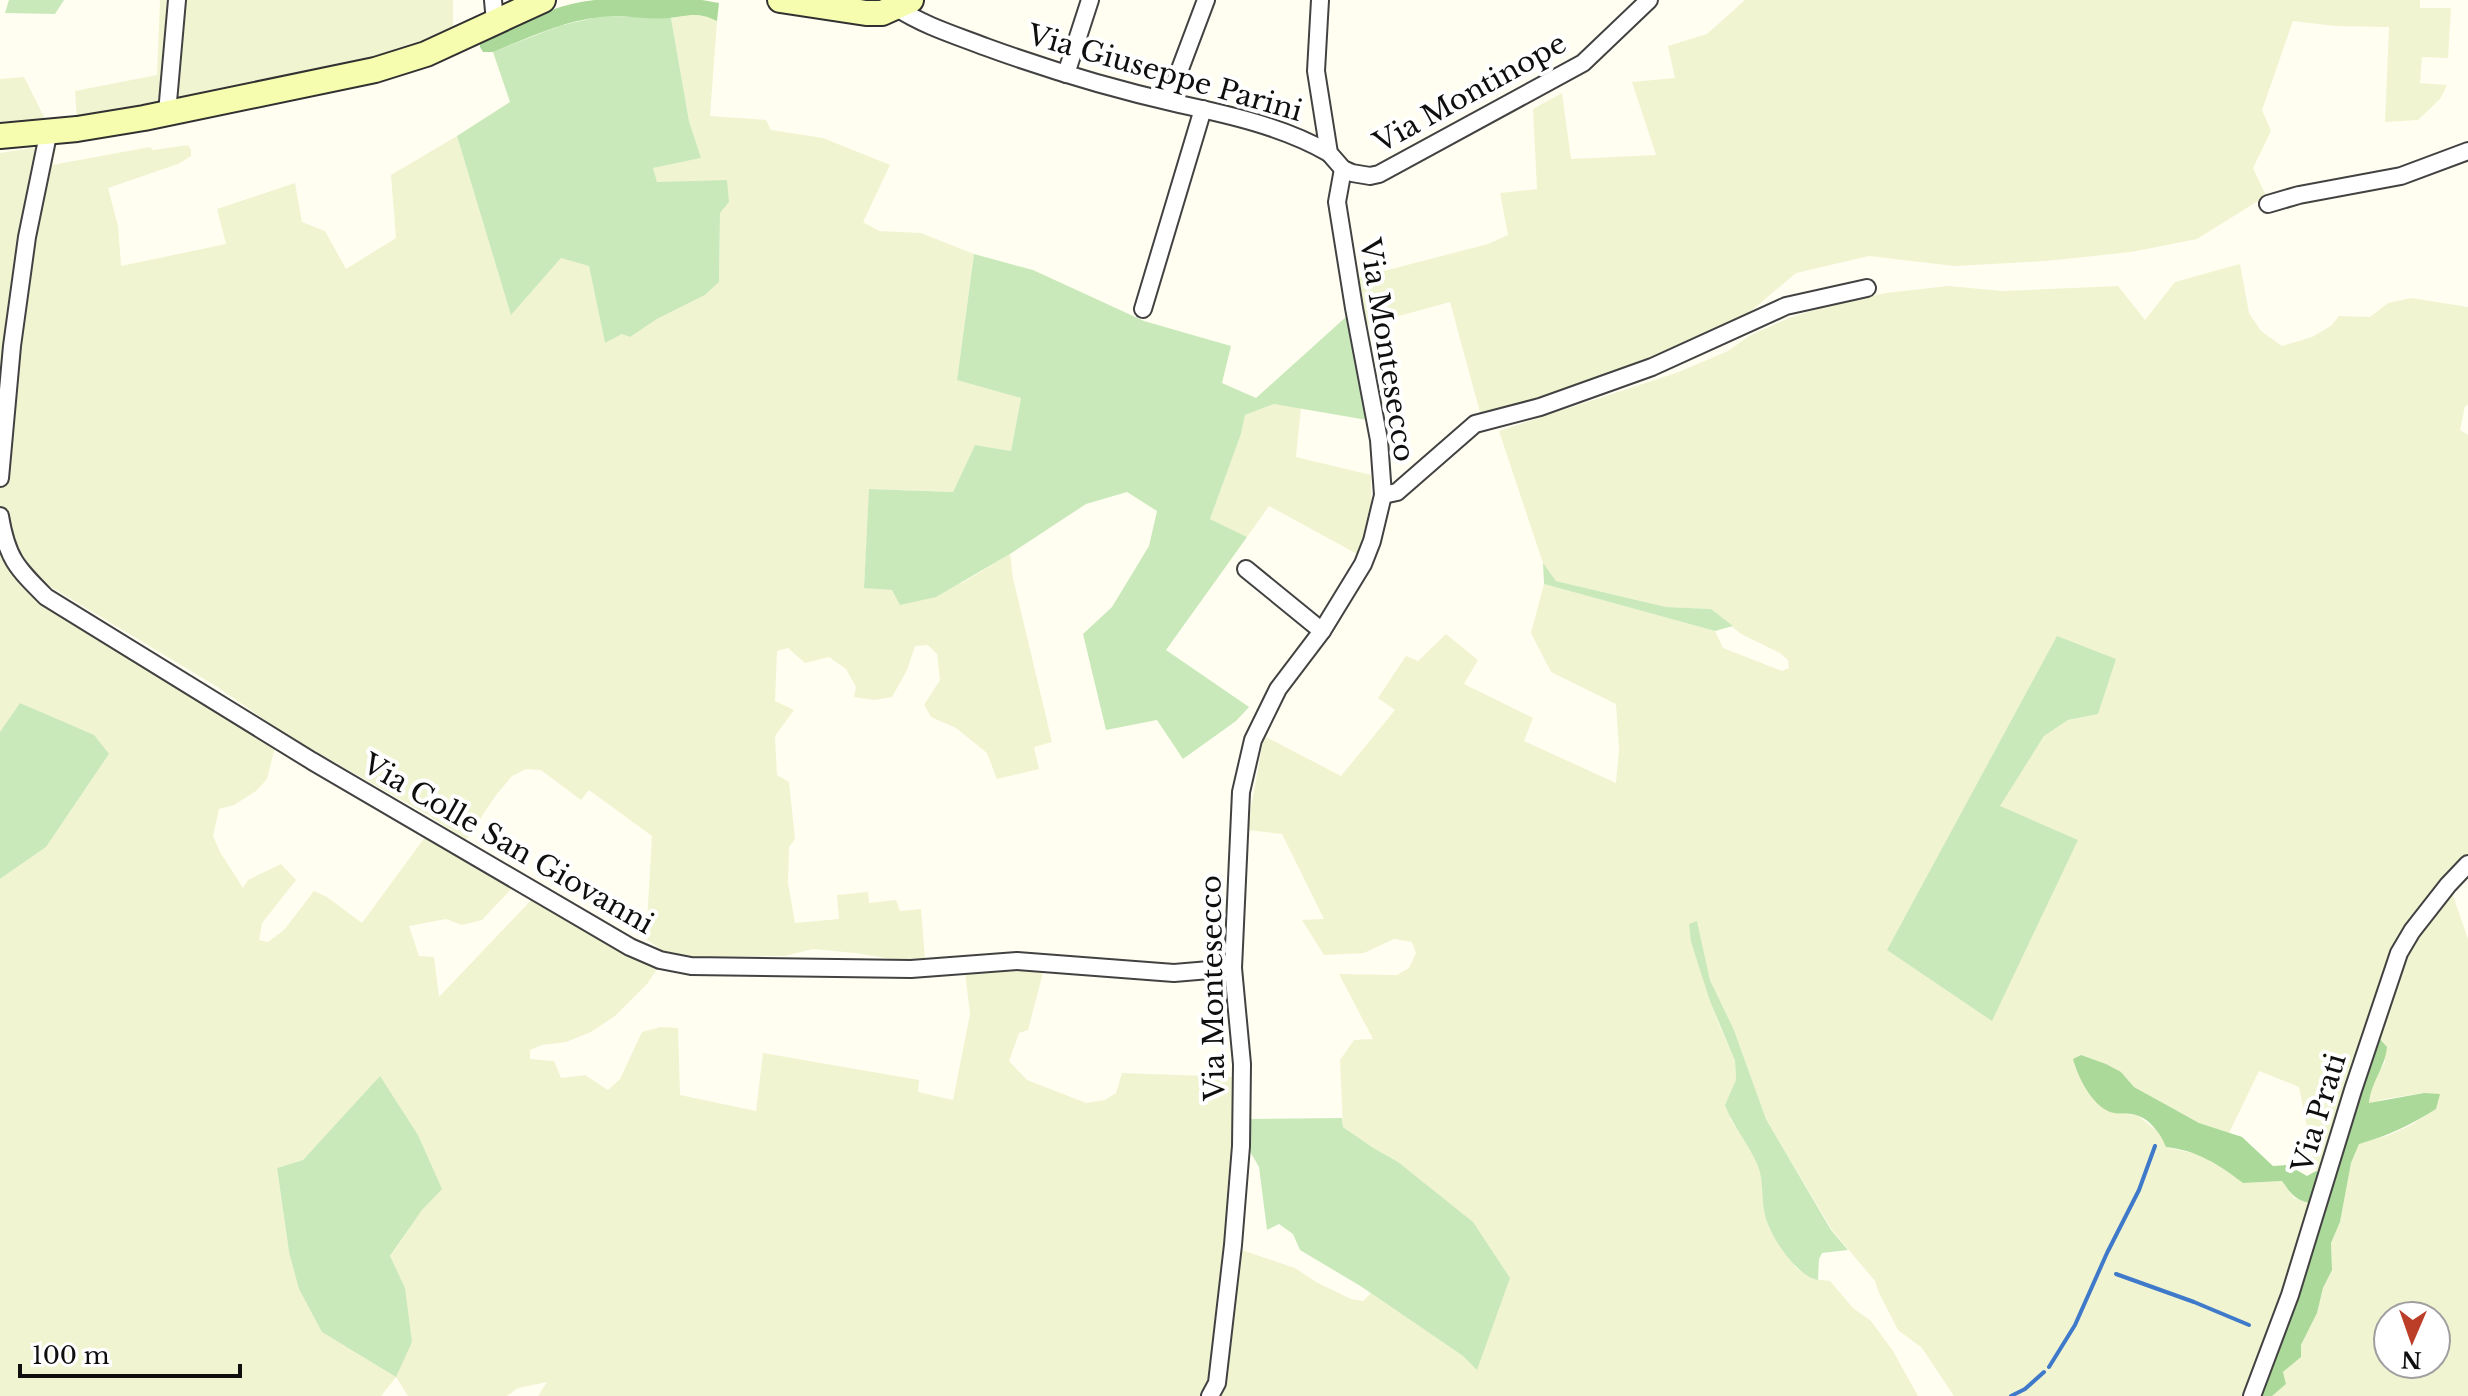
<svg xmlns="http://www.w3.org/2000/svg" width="2468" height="1396" viewBox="0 0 2468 1396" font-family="'Libre Baskerville',serif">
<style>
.farmland{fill:#f1f4d1;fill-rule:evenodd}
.green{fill:#cae9bb}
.forest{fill:#abd99a}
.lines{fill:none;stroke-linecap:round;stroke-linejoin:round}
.stream{stroke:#3f79ca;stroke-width:4}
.minor-casing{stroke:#424242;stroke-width:20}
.secondary-casing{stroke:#313131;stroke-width:28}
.minor{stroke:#fff;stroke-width:16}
.secondary{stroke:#f7fdae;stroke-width:24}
.labels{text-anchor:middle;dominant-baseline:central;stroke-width:8;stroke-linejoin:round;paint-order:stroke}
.street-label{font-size:28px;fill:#0f0f0f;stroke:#fff}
</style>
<rect width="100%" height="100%" fill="#fffef1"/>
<g class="farmland">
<polygon points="160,0 453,0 453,37 426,50 77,119 75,91 157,75"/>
<polygon points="1745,0 2420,0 2420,8 2451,8 2448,58 2422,57 2420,83 2447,85 2440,99 2418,120 2385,122 2389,27 2335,26 2293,21 2262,110 2271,131 2253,168 2266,196 2197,239 2131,252 2046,261 1954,266 1869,256 1796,273 1745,316 1674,351 1570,392 1481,416 1450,302 1366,325 1357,278 1488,244 1508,235 1500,193 1537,189 1533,109 1562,93 1571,159 1656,155 1632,82 1675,78 1668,46 1707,34"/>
<path d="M694 14 706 15 717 21 710 116 766 120 771 130 823 138 890 165 863 222 879 231 921 233 974 254 957 379 1021 398 1011 451 975 445 953 492 870 489 864 587 893 590 962 583 1010 554 1013 578 1052 742 1034 747 1039 769 997 779 987 753 956 728 931 717 924 705 940 680 937 654 928 645 915 646 907 670 892 697 874 700 854 697 856 687 846 669 829 657 805 663 788 648 777 651 775 701 794 710 775 736 777 775 789 782 795 839 789 847 788 883 795 923 839 919 837 895 868 892 869 903 896 900 900 911 921 909 925 959 906 961 855 953 813 949 784 956 692 957 663 951 646 939 652 836 589 790 581 800 541 770 526 769 512 776 496 795 466 840 428 815 288 736 216 686 41 581 22 583 272 740 274 751 267 779 256 791 234 805 219 809 213 836 220 852 243 888 248 880 281 864 296 880 262 923 259 940 268 942 284 930 314 891 327 897 362 923 428 833 515 885 482 920 462 925 446 919 409 926 419 956 434 957 439 997 536 895 659 966 647 984 615 1016 591 1032 566 1042 542 1045 530 1050V1059L554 1061 561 1078 585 1075 608 1090 620 1079 642 1032 661 1027 678 1028 680 1095 756 1111 763 1053 919 1080 918 1092 953 1100 970 1014 965 972 998 969H1044L1028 1030 1019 1033 1009 1061 1027 1080 1086 1103 1105 1100 1116 1093 1122 1073 1235 1077 1234 1153 1227 1245 1295 1268 1316 1282 1351 1299 1363 1301 1371 1293 1463 1356 1477 1369 1398 1162 1372 1147 1343 1127 1340 1060 1354 1040 1373 1039 1339 974 1397 975 1409 968 1416 953 1412 942 1394 939 1364 953 1324 955 1302 920 1324 919 1282 834 1247 830 1264 736 1341 776 1395 710 1378 698 1406 656 1418 661 1446 634 1478 660 1464 684 1533 718 1524 741 1616 783 1619 749 1616 704 1551 672 1531 633 1544 584 1715 631 1723 648 1782 671 1789 668 1788 660 1780 653 1741 634 1711 609 1666 607 1556 581 1543 563 1499 431 1676 373 1728 351 1749 336 1789 318 1829 305 1886 293 1948 286 2003 291 2118 286 2145 320 2175 282 2240 264 2249 313 2261 331 2282 346 2312 337 2331 326 2339 316 2370 317 2388 303 2411 298 2468 307V405L2465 406 2460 430 2468 435V853L2400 933 2378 991 2322 1174 2316 1171 2299 1087 2259 1071 2229 1133 2199 1123 2171 1108 2134 1087 2121 1072 2110 1112 2137 1115 2161 1134 2166 1147 2200 1155 2227 1170 2243 1183 2282 1181 2294 1198 2313 1203 2266 1341 2244 1396H1954L1922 1348 1898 1330 1879 1293 1875 1281 1832 1230 1766 1119 1734 1030 1710 980 1697 922 1691 942 1718 1022 1735 1061 1736 1080 1730 1119 1752 1151 1761 1172 1769 1228 1797 1269 1813 1279 1830 1281 1853 1308 1871 1321 1893 1351 1918 1396H538L547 1382 518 1388 507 1396H408L396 1377 381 1396H0V879L46 847 109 754 21 703 0 732V153L57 144 52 165 150 147 153 150 188 145 191 149V156L178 164 108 188 118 226 121 266 226 244 217 209 295 183 302 222 325 231 346 269 396 238 391 175 457 136 511 314 561 258 589 265 605 343 622 334 630 337 657 319 705 295 719 282 720 213 656 182 652 168 701 158 689 121 671 18ZM2057 637 2115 659 2098 714 2068 720 2044 736 1999 806ZM380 1077 418 1135 441 1189 422 1210 390 1257 405 1288 289 1252 277 1168 303 1160Z"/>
<polygon points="24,77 46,121 0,125 0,79"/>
<polygon points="1274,404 1301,407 1296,457 1371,475 1371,520 1359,555 1269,506 1247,537 1210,519 1241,434 1245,415"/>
<path d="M2451 890 2468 939V1396H2272L2286 1384 2283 1372 2301 1357V1345L2317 1313 2323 1288 2332 1270 2331 1243 2340 1222 2351 1163 2359 1143 2387 1136 2411 1125 2436 1109 2424 1093 2385 1099 2369 1104 2370 1088 2385 1062 2377 1036 2399 968 2420 930ZM2388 1316H2436V1364H2388Z"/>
</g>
<g class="green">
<polygon points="9,0 64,0 55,14 5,13"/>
<polygon points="601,16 671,18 689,121 701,158 653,168 657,182 727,180 729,202 720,213 719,282 705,295 657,319 630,337 622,334 605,343 589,266 561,258 511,315 457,136 510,102 493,52 559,26"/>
<polygon points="974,254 1033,270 1144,321 1231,346 1222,383 1256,398 1347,316 1367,420 1274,404 1245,415 1241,434 1210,519 1247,537 1166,650 1249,707 1236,721 1183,759 1157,720 1106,730 1083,634 1112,607 1149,546 1157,511 1127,492 1086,504 1010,554 936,597 900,605 892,590 864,588 869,489 953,492 975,445 1011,451 1021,398 957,380"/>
<polygon points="1543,563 1556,581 1666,607 1711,609 1733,626 1715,631 1544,584"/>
<polygon points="2057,636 2116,659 2098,714 2068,720 2044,736 2000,806 2078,840 1992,1021 1887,950"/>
<polygon points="20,703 94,735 109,754 46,847 0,879 0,732"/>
<path d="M1697 921 1710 980 1734 1030 1766 1119 1831 1230 1848 1250 1822 1253 1819 1259 1818 1280C1797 1277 1769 1235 1765 1215 1761 1199 1764 1181 1758 1166 1749 1144 1733 1127 1725 1105L1736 1080 1735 1061 1710 1001 1691 942 1689 924Z"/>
<polygon points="380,1076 418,1135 442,1189 422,1210 390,1256 405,1288 412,1342 396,1377 322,1332 299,1289 289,1252 277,1168 303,1160"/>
<polygon points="1342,1118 1343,1127 1372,1147 1398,1162 1473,1222 1510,1278 1477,1370 1463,1356 1362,1287 1300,1250 1293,1234 1279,1224 1267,1230 1259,1167 1248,1148 1249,1119"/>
</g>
<g class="forest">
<path d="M595 0H702L719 3 717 21C697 11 689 16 669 18 646 20 623 14 600 17 563 21 528 38 493 52H483L480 47V44C516 24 554 4 595 0Z"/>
<path d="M2377 1036 2387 1047C2385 1068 2371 1082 2369 1103L2424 1093 2440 1094 2436 1109C2411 1125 2387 1136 2359 1144L2351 1163 2340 1222 2331 1243 2332 1270 2323 1288 2317 1313 2301 1345V1357L2283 1372 2286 1384 2272 1396H2255Z"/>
<path d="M2081 1055 2106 1064 2121 1072 2134 1087 2199 1123 2242 1137 2273 1166 2288 1165 2307 1176 2316 1171 2322 1174 2313 1203C2297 1202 2291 1194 2282 1181L2243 1183C2220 1165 2196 1150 2166 1147 2161 1134 2150 1119 2136 1115 2128 1112 2117 1115 2110 1112 2091 1104 2078 1077 2073 1059Z"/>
</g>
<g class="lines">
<g class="stream">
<polyline points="2116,1274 2194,1302 2249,1325"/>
<polyline points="2049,1367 2075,1325 2107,1253 2139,1190 2155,1146"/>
<polyline points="2011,1396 2025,1389 2044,1372"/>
</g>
<defs>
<g id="minor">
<polyline points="493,0 495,22"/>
<polyline points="1320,0 1316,71 1329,153 1343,169 1352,173 1370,176 1379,174 1583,63 1649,0"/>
<path d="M897 8C925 26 955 35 986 47 1049 70 1113 89 1179 104 1230 115 1284 127 1329 153"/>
<polyline points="1066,74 1090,0"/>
<polyline points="1168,101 1206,0"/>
<polyline points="167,113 177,0"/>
<polyline points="2268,204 2299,195 2401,176 2468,151"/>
<polyline points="1143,309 1203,109"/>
<polyline points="0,478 12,346 27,237 49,130"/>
<polyline points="1383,495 1397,492 1475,424 1540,407 1652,367 1786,306 1867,288"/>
<path d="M0 516C7 558 16 567 46 597L312 761 630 947 660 960 691 966 911 969 1017 961 1174 973 1233 968"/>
<polyline points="1246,569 1322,631"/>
<polyline points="1210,1396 1217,1383 1233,1245 1241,1146 1242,1064 1233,968 1241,792 1253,740 1278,689 1322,631 1363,564 1372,541 1383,495 1379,440 1354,308 1337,202 1343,169"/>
<polyline points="2252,1396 2290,1295 2353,1090 2399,953 2412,931 2448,885 2468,864"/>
</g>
<g id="secondary">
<polyline points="780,0 866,13 882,13 911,0"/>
<polyline points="0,136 77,129 144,118 375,70 426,54 543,0"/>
</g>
</defs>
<use href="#minor" class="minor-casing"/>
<use href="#secondary" class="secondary-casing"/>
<use href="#minor" class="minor"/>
<use href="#secondary" class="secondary"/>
</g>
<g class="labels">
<g class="street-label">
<text transform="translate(1165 73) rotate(16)">Via Giuseppe Parini</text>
<text transform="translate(1470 93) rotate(-29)">Via Montinope</text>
<text transform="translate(1387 350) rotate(81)">Via Montesecco</text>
<text transform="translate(508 844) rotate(30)">Via Colle San Giovanni</text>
<text transform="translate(1213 988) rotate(-91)">Via Montesecco</text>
<text transform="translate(2319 1113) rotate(-73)">Via Prati</text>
</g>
</g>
<g transform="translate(2412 1340) rotate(182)"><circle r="38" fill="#ffffff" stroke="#9f9f9f" stroke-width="2"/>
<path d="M0-6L14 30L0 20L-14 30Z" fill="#bc3e29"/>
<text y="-12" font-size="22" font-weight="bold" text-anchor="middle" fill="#0f0f0f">N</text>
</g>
<path d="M20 1364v12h220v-12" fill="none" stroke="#0f0f0f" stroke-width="4"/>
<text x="32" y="1364" font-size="24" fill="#0f0f0f" stroke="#ffffff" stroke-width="6" paint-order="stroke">100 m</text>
</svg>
